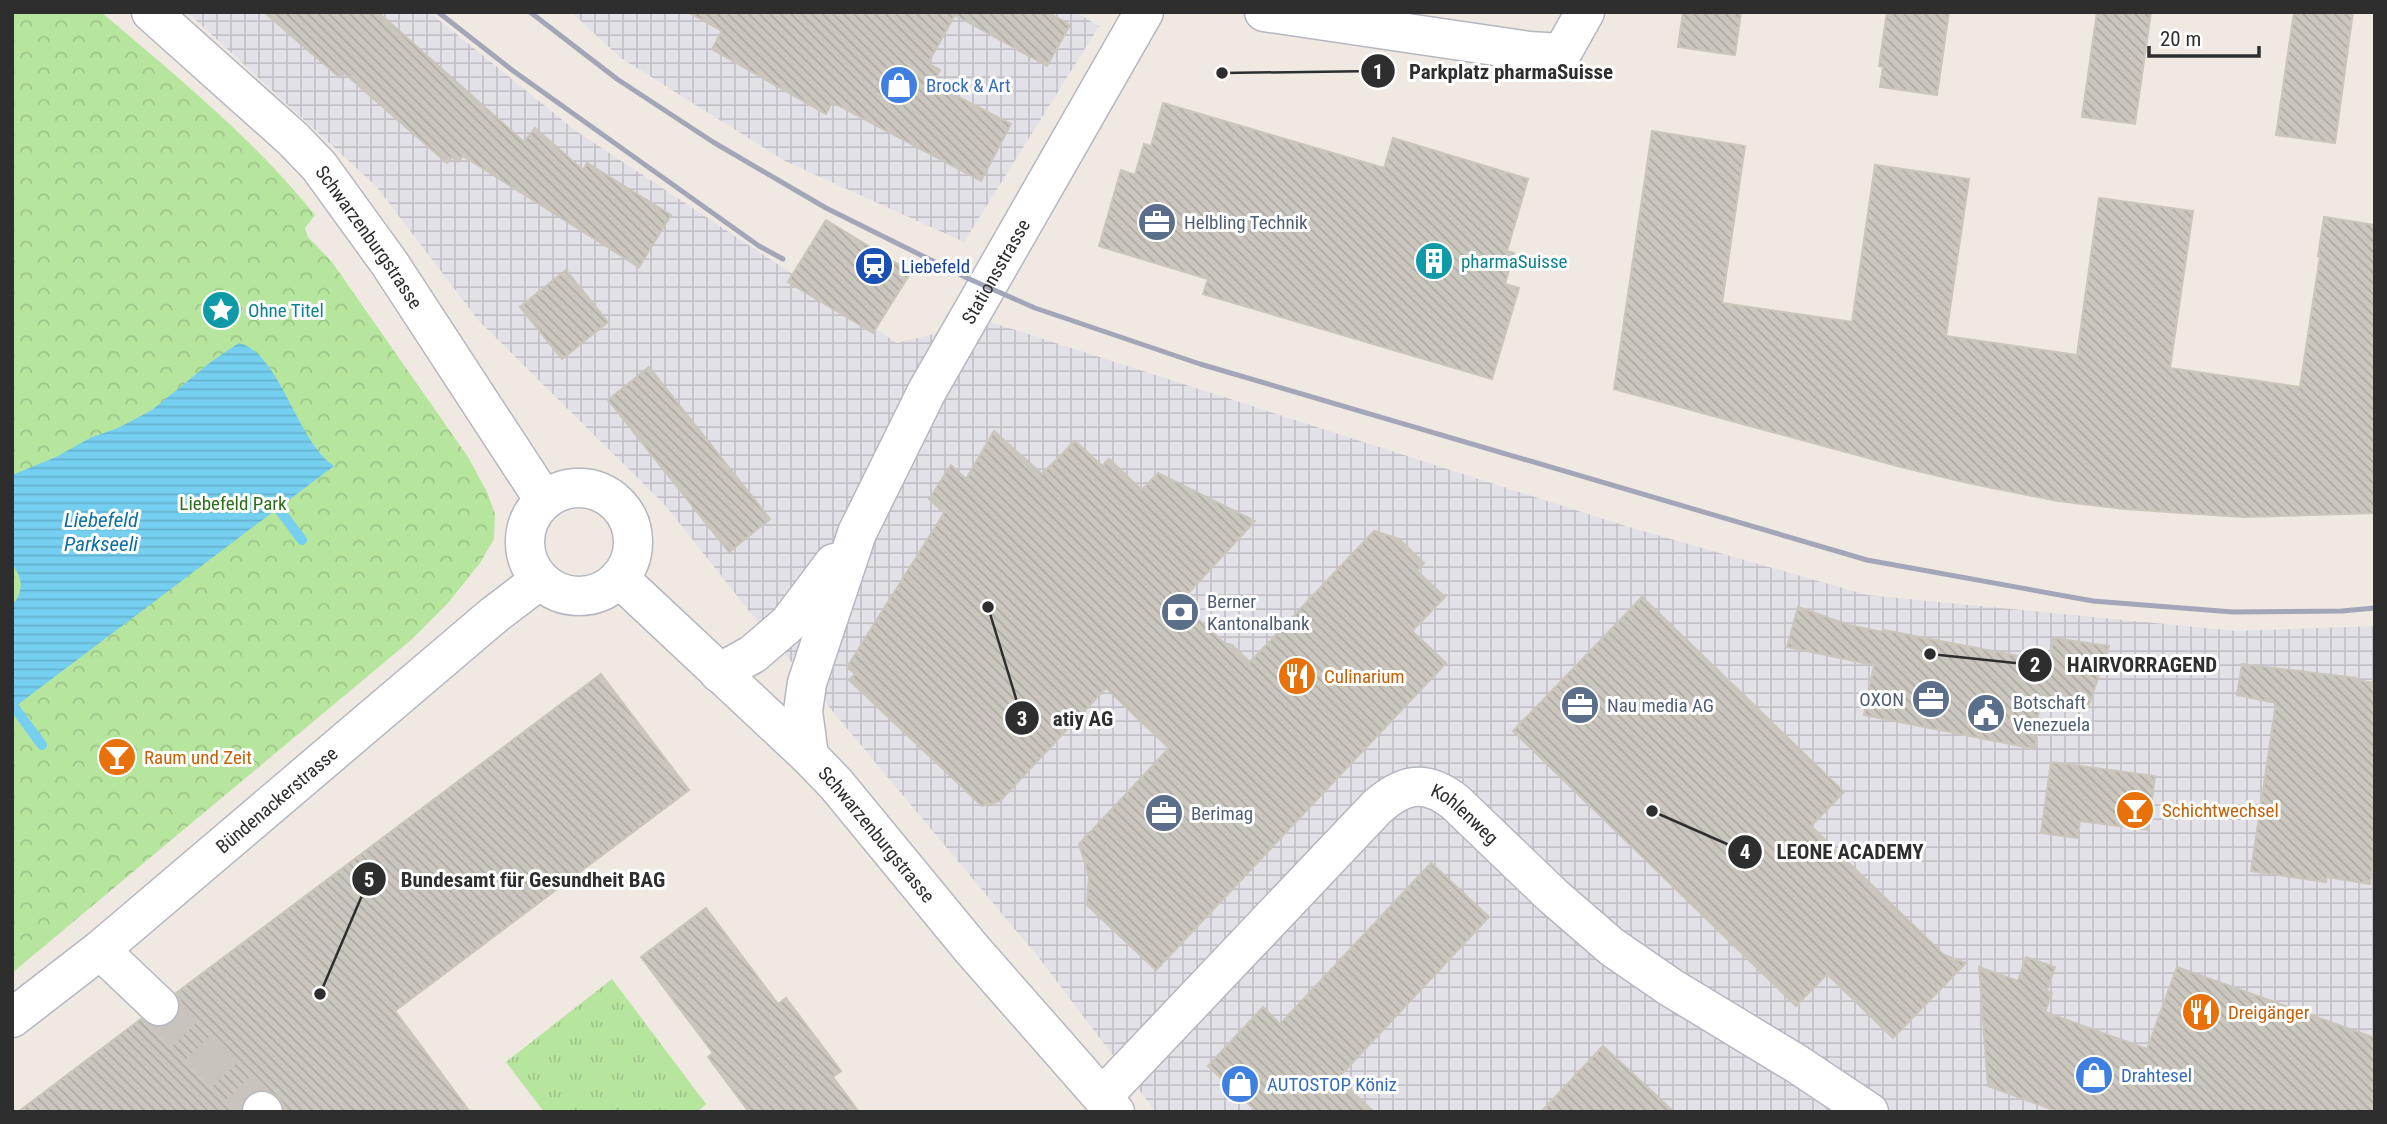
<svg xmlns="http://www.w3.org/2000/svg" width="2387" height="1124" viewBox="0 0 2387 1124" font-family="'Roboto Condensed',sans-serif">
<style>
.industrial{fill:url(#industrial-grid)}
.grass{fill:url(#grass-tufts)}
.forest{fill:url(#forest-crowns)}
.water{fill:url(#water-rules)}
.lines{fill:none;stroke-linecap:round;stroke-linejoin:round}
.stream{stroke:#75cff0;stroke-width:10}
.building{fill:url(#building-back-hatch);stroke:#cbc5ba;stroke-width:2}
.street-tunnel{stroke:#c8c4bd;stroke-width:38;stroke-dasharray:38 19;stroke-linecap:butt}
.street-casing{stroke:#b4b7c1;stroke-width:41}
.secondary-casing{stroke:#b4b7c1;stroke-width:41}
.street{stroke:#fff;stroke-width:38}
.secondary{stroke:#fff;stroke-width:38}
.rail{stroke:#a3a6b8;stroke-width:5}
.labels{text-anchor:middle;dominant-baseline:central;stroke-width:6;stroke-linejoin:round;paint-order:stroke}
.shop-label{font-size:19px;fill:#366cbe;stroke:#fff;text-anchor:start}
.service-label{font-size:19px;fill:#4e5e75;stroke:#fff;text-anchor:start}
.street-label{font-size:19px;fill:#2e2e2e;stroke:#fff}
.culture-label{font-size:19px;fill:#0d838f;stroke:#fff;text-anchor:start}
.transit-label{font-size:19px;fill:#164399;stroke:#fff;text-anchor:start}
.park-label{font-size:19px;fill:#2c6e1b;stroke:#fff}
.food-label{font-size:19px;fill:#c56008;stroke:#fff;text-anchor:start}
.water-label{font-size:21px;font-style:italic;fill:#0d6fa3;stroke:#fff}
.leader{fill:none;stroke:#2e2e2e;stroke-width:2.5}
.callout-dot{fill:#2e2e2e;stroke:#fff;stroke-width:2.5}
.mark-label{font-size:21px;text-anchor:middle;font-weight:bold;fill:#fff}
.callout-label{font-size:21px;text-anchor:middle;font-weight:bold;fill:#2e2e2e;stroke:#fff;stroke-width:6;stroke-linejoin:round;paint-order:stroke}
</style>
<defs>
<pattern id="industrial-grid" width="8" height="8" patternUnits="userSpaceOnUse" patternTransform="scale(1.75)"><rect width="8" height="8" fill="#e3e1e8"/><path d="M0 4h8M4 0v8" fill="none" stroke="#c3c1c7"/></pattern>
<pattern id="grass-tufts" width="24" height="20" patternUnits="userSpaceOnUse" patternTransform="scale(1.75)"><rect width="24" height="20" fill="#b6e59e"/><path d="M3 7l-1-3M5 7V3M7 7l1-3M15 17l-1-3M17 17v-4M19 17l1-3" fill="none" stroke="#9dc588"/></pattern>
<pattern id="forest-crowns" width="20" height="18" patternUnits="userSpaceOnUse" patternTransform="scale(1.75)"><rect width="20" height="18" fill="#b6e59e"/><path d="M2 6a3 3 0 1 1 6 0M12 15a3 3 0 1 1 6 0" fill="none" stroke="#9dc588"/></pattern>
<pattern id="water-rules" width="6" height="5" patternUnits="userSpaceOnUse" patternTransform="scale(1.75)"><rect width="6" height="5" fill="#75cff0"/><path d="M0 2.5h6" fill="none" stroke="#66b2ce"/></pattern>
<pattern id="building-back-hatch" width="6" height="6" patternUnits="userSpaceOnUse" patternTransform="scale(1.75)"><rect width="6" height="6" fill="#cbc7bf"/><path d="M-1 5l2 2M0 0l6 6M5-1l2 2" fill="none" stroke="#afaba4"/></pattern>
</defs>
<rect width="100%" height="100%" fill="#efe9e1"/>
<g class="industrial">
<polygon points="187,12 429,12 576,131 897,343 987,321 1622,525 1867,595 2236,631 2375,626 2375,1112 1156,1112 1039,958 758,622 665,505 479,321 376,186"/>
<polygon points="571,12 1075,12 1099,26 964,242 785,161 621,58"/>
</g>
<polygon class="grass" points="612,979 706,1104 697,1112 544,1112 506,1062"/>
<path class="forest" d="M12 12H101C175 75 254 139 315 215L305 228 308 237 332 262 468 457 487 492 495 514 494 539 480 563 448 603 411 640 12 973Z"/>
<path class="water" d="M239 343C281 354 296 441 334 466L12 709V606C23 592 24 578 12 565V475L56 457 90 438 118 428 152 410 212 361Z"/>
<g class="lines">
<g class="stream">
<polyline points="278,508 302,540"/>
<polyline points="14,707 42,745"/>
</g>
</g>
<g class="building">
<polygon points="264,12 378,12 524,142 535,128 583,170 587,163 671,215 639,267 463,156 458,162 452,157 447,163 343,72 339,77"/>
<polygon points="688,12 1048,12 1070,25 1047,66 955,15 928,63 940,70 933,84 1011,124 981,181 832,102 826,114 712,49 722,31"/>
<polygon points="1683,12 1741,12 1735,55 1678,47"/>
<polygon points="1887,12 1949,12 1937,95 1880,87 1883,67 1879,66"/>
<polygon points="2097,12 2151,12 2135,124 2082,117"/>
<polygon points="2294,12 2353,12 2335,143 2276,135"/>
<polygon points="1163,103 1384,168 1393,138 1528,179 1507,251 1514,253 1505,284 1519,288 1492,379 1203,294 1208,279 1099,246 1121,170 1135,175 1144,144 1151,146"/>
<polygon points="1652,131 1745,146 1722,303 1852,322 1875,165 1923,172 1969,179 1946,336 2077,355 2099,198 2193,211 2170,368 2300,387 2320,256 2318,256 2324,217 2375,225 2375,513 2243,517 2125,509 2058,501 1968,483 1901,467 1614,389"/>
<polygon points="826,220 911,272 873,333 788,282"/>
<polygon points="566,270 608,322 562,359 520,307"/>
<polygon points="649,367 770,519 729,552 608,400"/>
<polygon points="994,431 1042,474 1075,441 1102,466 1109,459 1142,490 1158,473 1255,521 1180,602 1224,643 1232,645 1250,662 1374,531 1399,539 1424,563 1417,571 1445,597 1412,631 1446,663 1156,970 1087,905 1089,876 1079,844 1169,748 1106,688 1000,801 982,806 849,680 855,674 847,667 944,513 929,499 951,465 966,479"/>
<polygon points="1642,597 1844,792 1811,826 1944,955 1966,963 1893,1038 1827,974 1796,1006 1513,731"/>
<polygon points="1798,607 1849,625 1882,632 1883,630 2049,662 2053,638 2109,646 2089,705 2040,697 2035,749 1864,715 1874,665 1787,647"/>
<polygon points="2242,664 2356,678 2356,680 2375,683 2375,847 2370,884 2327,877 2326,882 2251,871 2276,703 2237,695"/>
<polygon points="601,674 689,790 395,1011 470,1112 284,1112 284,1106 278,1097 267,1090 256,1090 247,1095 241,1105 241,1112 18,1112 141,1019 155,1027 165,1027 174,1021 180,1010 180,1000 176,993"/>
<polygon points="2051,762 2155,776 2148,830 2080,821 2077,838 2041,833"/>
<polygon points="1431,863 1489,917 1338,1078 1374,1112 1257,1112 1208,1066 1263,1007 1280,1024"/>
<polygon points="706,908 778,1004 786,998 841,1071 833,1077 859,1112 749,1112 708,1057 713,1053 641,957"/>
<polygon points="2026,957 2055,967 2047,991 2052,993 2045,1012 2147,1049 2177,967 2375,1038 2375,1112 2059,1112 1988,1086 1979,967 2018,981"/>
<polygon points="1603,1046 1674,1112 1541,1112"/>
</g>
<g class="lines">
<polyline class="street-tunnel" points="159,1006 262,1111"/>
<defs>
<g id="street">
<polyline points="1264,12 1529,51 1562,53 1585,12"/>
<polyline points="100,950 159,1006"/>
<path id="s1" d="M1102 1097 1377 807C1404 783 1426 779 1455 802L1553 896 1612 947 1670 987 1797 1064 1869 1112"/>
<polyline points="262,1111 263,1112"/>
</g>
<g id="secondary">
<path id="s2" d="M151 12 293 139 319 166 390 264 544 500"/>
<circle cx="579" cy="542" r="54"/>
<path id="s3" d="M619 578 809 756 836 784 971 948 1115 1112"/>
<polyline points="719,673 753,654 789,623 834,563"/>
<path id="s4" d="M809 756 803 711 807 683 857 533 927 391 1144 12"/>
<path id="s5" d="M12 1018 100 950 494 615 540 580"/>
</g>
</defs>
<use href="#street" class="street-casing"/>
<use href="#secondary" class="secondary-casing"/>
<use href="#street" class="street"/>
<use href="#secondary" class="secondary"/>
<g class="rail">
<polyline points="438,12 512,70 759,246 783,259"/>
<polyline points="530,12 617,79 713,142 826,208 967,278 1035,308 1200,364 1867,560 2093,601 2233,612 2342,611 2375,608"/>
</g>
</g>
<defs>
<symbol id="shop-disc" viewBox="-11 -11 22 22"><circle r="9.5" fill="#3f7fe0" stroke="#fff"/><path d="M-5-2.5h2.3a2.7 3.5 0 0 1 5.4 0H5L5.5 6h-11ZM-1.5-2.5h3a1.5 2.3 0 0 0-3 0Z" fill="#fff"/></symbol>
<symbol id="office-disc" viewBox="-11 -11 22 22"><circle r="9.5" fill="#5c6f8a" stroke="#fff"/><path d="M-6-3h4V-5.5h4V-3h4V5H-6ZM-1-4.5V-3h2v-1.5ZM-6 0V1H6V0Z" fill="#fff"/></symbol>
<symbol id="building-disc" viewBox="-11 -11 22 22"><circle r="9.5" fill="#0f9aa8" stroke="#fff"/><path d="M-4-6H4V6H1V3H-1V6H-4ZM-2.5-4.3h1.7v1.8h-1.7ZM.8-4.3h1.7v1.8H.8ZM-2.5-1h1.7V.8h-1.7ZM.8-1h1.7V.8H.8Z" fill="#fff"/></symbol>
<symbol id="station-disc" viewBox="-11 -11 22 22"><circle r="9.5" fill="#1a4fb4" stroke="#fff"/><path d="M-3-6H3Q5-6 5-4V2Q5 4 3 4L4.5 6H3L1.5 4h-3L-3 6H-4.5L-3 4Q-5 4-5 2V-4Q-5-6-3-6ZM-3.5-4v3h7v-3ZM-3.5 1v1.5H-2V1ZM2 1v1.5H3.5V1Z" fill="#fff"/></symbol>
<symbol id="sight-disc" viewBox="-11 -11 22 22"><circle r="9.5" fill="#0f9aa8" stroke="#fff"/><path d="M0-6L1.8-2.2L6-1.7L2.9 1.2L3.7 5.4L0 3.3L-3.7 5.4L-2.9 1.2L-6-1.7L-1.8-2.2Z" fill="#fff"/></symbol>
<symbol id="bank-disc" viewBox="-11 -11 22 22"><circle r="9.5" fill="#5c6f8a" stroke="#fff"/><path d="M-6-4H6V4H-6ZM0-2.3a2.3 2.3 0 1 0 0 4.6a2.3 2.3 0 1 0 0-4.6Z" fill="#fff"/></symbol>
<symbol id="restaurant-disc" viewBox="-11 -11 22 22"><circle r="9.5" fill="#e8710a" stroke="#fff"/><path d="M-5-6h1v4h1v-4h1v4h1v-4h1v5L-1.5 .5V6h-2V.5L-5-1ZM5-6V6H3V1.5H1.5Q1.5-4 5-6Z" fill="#fff"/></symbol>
<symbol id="civic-disc" viewBox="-11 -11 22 22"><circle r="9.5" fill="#5c6f8a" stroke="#fff"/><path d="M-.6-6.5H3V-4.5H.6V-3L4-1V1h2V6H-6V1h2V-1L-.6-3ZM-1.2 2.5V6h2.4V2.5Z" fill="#fff"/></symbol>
<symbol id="bar-disc" viewBox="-11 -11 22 22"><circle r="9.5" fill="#e8710a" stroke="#fff"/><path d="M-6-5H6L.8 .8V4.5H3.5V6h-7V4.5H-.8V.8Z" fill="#fff"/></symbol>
</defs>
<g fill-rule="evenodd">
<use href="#shop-disc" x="877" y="63" width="44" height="44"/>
<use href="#office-disc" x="1135" y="200" width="44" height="44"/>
<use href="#building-disc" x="1412" y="239" width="44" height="44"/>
<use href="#station-disc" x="852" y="244" width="44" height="44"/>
<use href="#sight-disc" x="199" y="288" width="44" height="44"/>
<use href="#bank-disc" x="1158" y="590" width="44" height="44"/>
<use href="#restaurant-disc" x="1275" y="654" width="44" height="44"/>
<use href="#office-disc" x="1909" y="677" width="44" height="44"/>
<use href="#office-disc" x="1558" y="683" width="44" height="44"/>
<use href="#civic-disc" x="1964" y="691" width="44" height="44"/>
<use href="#bar-disc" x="95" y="735" width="44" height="44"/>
<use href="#bar-disc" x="2113" y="788" width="44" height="44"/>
<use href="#office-disc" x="1142" y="791" width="44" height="44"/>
<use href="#restaurant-disc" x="2179" y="990" width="44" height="44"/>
<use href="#shop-disc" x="2072" y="1053" width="44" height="44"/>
<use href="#shop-disc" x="1218" y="1062" width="44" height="44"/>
</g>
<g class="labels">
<g class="shop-label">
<text x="926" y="85">Brock &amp; Art</text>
<text x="2121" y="1075">Drahtesel</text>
<text x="1267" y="1084">AUTOSTOP Köniz</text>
</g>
<g class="service-label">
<text x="1184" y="222">Helbling Technik</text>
<text x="1207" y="601">Berner<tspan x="1207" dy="22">Kantonalbank</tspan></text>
<text x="1904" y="699" text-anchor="end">OXON</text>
<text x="2013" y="702">Botschaft<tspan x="2013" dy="22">Venezuela</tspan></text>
<text x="1607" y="705">Nau media AG</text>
<text x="1191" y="813">Berimag</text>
</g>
<g class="street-label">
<text stroke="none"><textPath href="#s2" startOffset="315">Schwarzenburgstrasse</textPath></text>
<text stroke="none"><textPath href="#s4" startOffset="528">Stationsstrasse</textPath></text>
<text stroke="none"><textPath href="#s5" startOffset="343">Bündenackerstrasse</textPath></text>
<text stroke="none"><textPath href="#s1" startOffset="502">Kohlenweg</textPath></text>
<text stroke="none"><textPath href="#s3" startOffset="364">Schwarzenburgstrasse</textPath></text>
</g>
<g class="culture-label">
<text x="1461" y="261">pharmaSuisse</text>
<text x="248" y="310">Ohne Titel</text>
</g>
<g class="transit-label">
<text x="901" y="266">Liebefeld</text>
</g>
<g class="park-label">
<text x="233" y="503">Liebefeld Park</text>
</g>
<g class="food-label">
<text x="1324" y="676">Culinarium</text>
<text x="144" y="757">Raum und Zeit</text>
<text x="2162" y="810">Schichtwechsel</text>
<text x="2228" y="1012">Dreigänger</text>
</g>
<g class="water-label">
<text x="101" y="520">Liebefeld<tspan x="101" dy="24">Parkseeli</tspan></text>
</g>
</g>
<path class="leader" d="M1222 73L1378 71M1930 654L2035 665M988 607L1022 718M1652 811L1745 852M320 994L369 879"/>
<g class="callout-dot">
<circle cx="1222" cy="73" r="7"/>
<circle cx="1930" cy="654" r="7"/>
<circle cx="988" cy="607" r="7"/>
<circle cx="1652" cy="811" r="7"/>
<circle cx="320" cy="994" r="7"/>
<circle cx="1378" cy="71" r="18"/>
<circle cx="2035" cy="665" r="18"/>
<circle cx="1022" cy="718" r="18"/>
<circle cx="1745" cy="852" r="18"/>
<circle cx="369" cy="879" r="18"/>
</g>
<g class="mark-label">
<text x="1378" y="79">1</text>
<text x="2035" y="672">2</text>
<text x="1022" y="726">3</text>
<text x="1745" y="859">4</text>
<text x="369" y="887">5</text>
</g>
<g class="callout-label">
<text x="1511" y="79">Parkplatz pharmaSuisse</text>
<text x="2142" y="672">HAIRVORRAGEND</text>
<text x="1083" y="726">atiy AG</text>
<text x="1850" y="859">LEONE ACADEMY</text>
<text x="533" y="887">Bundesamt für Gesundheit BAG</text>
</g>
<rect width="2387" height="1124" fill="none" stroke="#2e2e2e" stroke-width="28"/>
<path d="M2149 46v10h110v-10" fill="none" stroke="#2e2e2e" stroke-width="3.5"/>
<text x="2160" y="46" font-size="21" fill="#2e2e2e" stroke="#ffffff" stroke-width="5" paint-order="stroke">20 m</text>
</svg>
